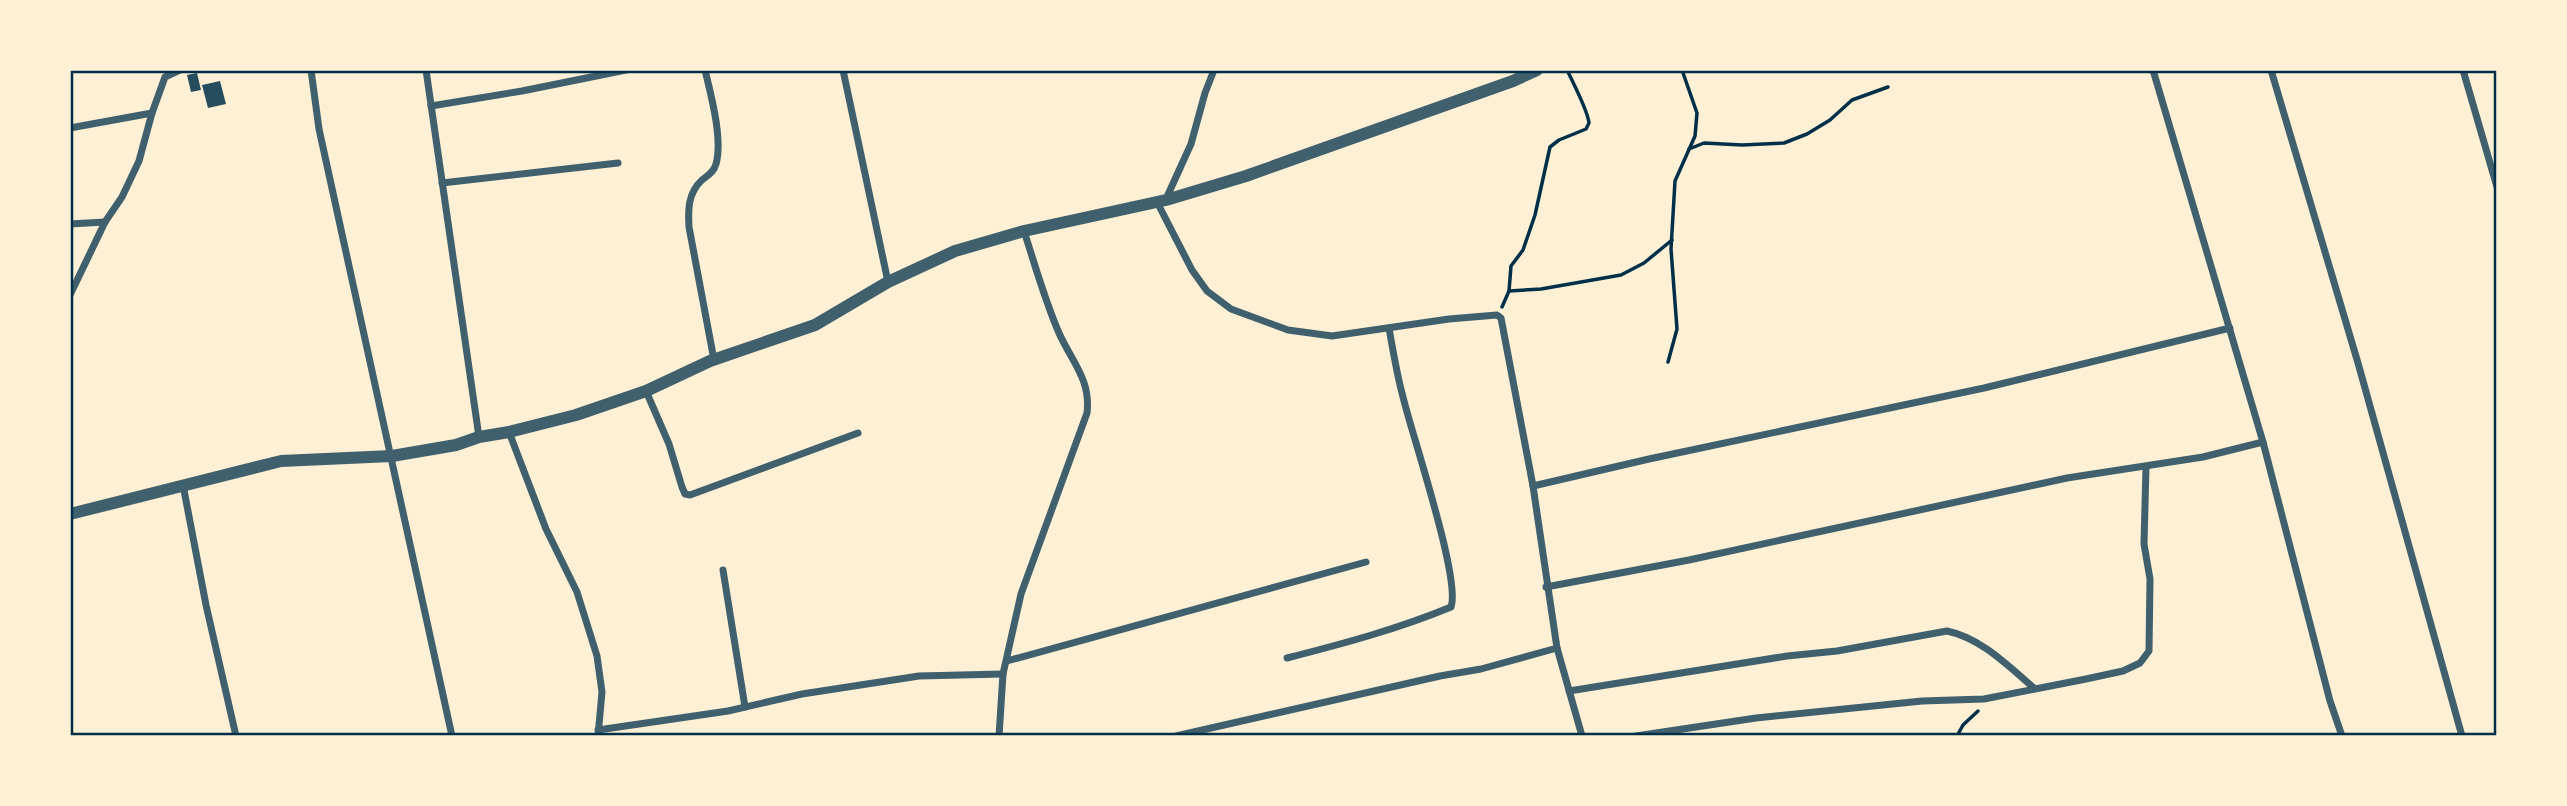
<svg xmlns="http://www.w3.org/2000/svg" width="2567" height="806" viewBox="0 0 2567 806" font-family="Inter,sans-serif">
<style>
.building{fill:#264d5e}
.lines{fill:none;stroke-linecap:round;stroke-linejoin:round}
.path{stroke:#003049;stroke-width:3.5}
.minor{stroke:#3f606c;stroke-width:7}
.tertiary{stroke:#3f606c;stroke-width:12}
.neatline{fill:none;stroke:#003049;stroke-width:2.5}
</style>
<rect width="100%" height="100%" fill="#fdf0d5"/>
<g class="building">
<polygon points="197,73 201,90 191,92 187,75"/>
<polygon points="220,81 226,104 208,108 202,85"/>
</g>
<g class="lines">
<g class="path">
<polyline points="1689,149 1704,143 1742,145 1784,143 1807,134 1830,120 1852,100 1888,87"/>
<polyline points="1509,291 1541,289 1621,275 1644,263 1672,240"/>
<path d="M1502 307 1509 291 1511 266 1523 250 1535 215 1550 147 1559 140 1586 129 1589 123C1588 112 1573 82 1567 70"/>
<polyline points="1668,362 1677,329 1671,249 1675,181 1695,136 1697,113 1682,70"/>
<polyline points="1957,736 1963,725 1978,711"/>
</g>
<g class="minor">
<polyline points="311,70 319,129 452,736"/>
<polyline points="426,70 479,437"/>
<path d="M705 70C711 95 723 139 716 164 714 172 708 175 702 180 688 193 688 209 689 227L714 360"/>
<polyline points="843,70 888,282"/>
<polyline points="2153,70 2263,442 2330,701 2342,736"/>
<polyline points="2271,70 2358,363 2462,736"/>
<polyline points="2463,70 2497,187"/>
<polyline points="431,106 522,91 626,70"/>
<polyline points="70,128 152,113"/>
<polyline points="442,183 618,163"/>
<polyline points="1166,199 1191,144 1205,93 1214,70"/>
<polyline points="1157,202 1192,270 1207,291 1231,309 1288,330 1332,336 1449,319 1497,315 1501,318 1533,486 1557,648 1582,736"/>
<polyline points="70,224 105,222"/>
<polyline points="70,295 105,222 122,197 139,161 152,113 165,77 180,70"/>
<polyline points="646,391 669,444 682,487 685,494 690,495 858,433"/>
<polyline points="509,432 546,529 577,592 597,656 602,692 598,736"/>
<polyline points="183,485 206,605 236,736"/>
<polyline points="1533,486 1649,459 1984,388 2230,328"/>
<polyline points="723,570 745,707"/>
<polyline points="1546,587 1689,560 2067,478 2203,457 2263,442"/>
<path d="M1287 658C1342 644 1398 629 1451 607 1461 579 1412 435 1403 397 1397 375 1393 351 1389 328"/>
<polyline points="1007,661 1366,562"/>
<path d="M1569 691 1787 656 1837 651 1947 631C1981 638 2008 666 2034 688"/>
<polyline points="598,730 728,711 802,694 919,676 1003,674"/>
<path d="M999 736 1003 674 1021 594 1087 413C1091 380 1072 362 1059 333 1045 301 1035 265 1024 231"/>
<polyline points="1176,736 1440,676 1481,669 1557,648"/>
<polyline points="1636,736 1756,718 1922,701 1984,699 2086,679 2123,671 2140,663 2149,651 2150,579 2144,544 2146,467"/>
</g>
<polyline class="tertiary" points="70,514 281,461 392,456 456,445 479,437 509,432 576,415 646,391 710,361 815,325 888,282 955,251 1024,231 1166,200 1246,176 1513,81 1537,70"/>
</g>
<rect width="2567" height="806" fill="none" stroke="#fdf0d5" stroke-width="144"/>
<rect x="72" y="72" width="2423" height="662" class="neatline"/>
</svg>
